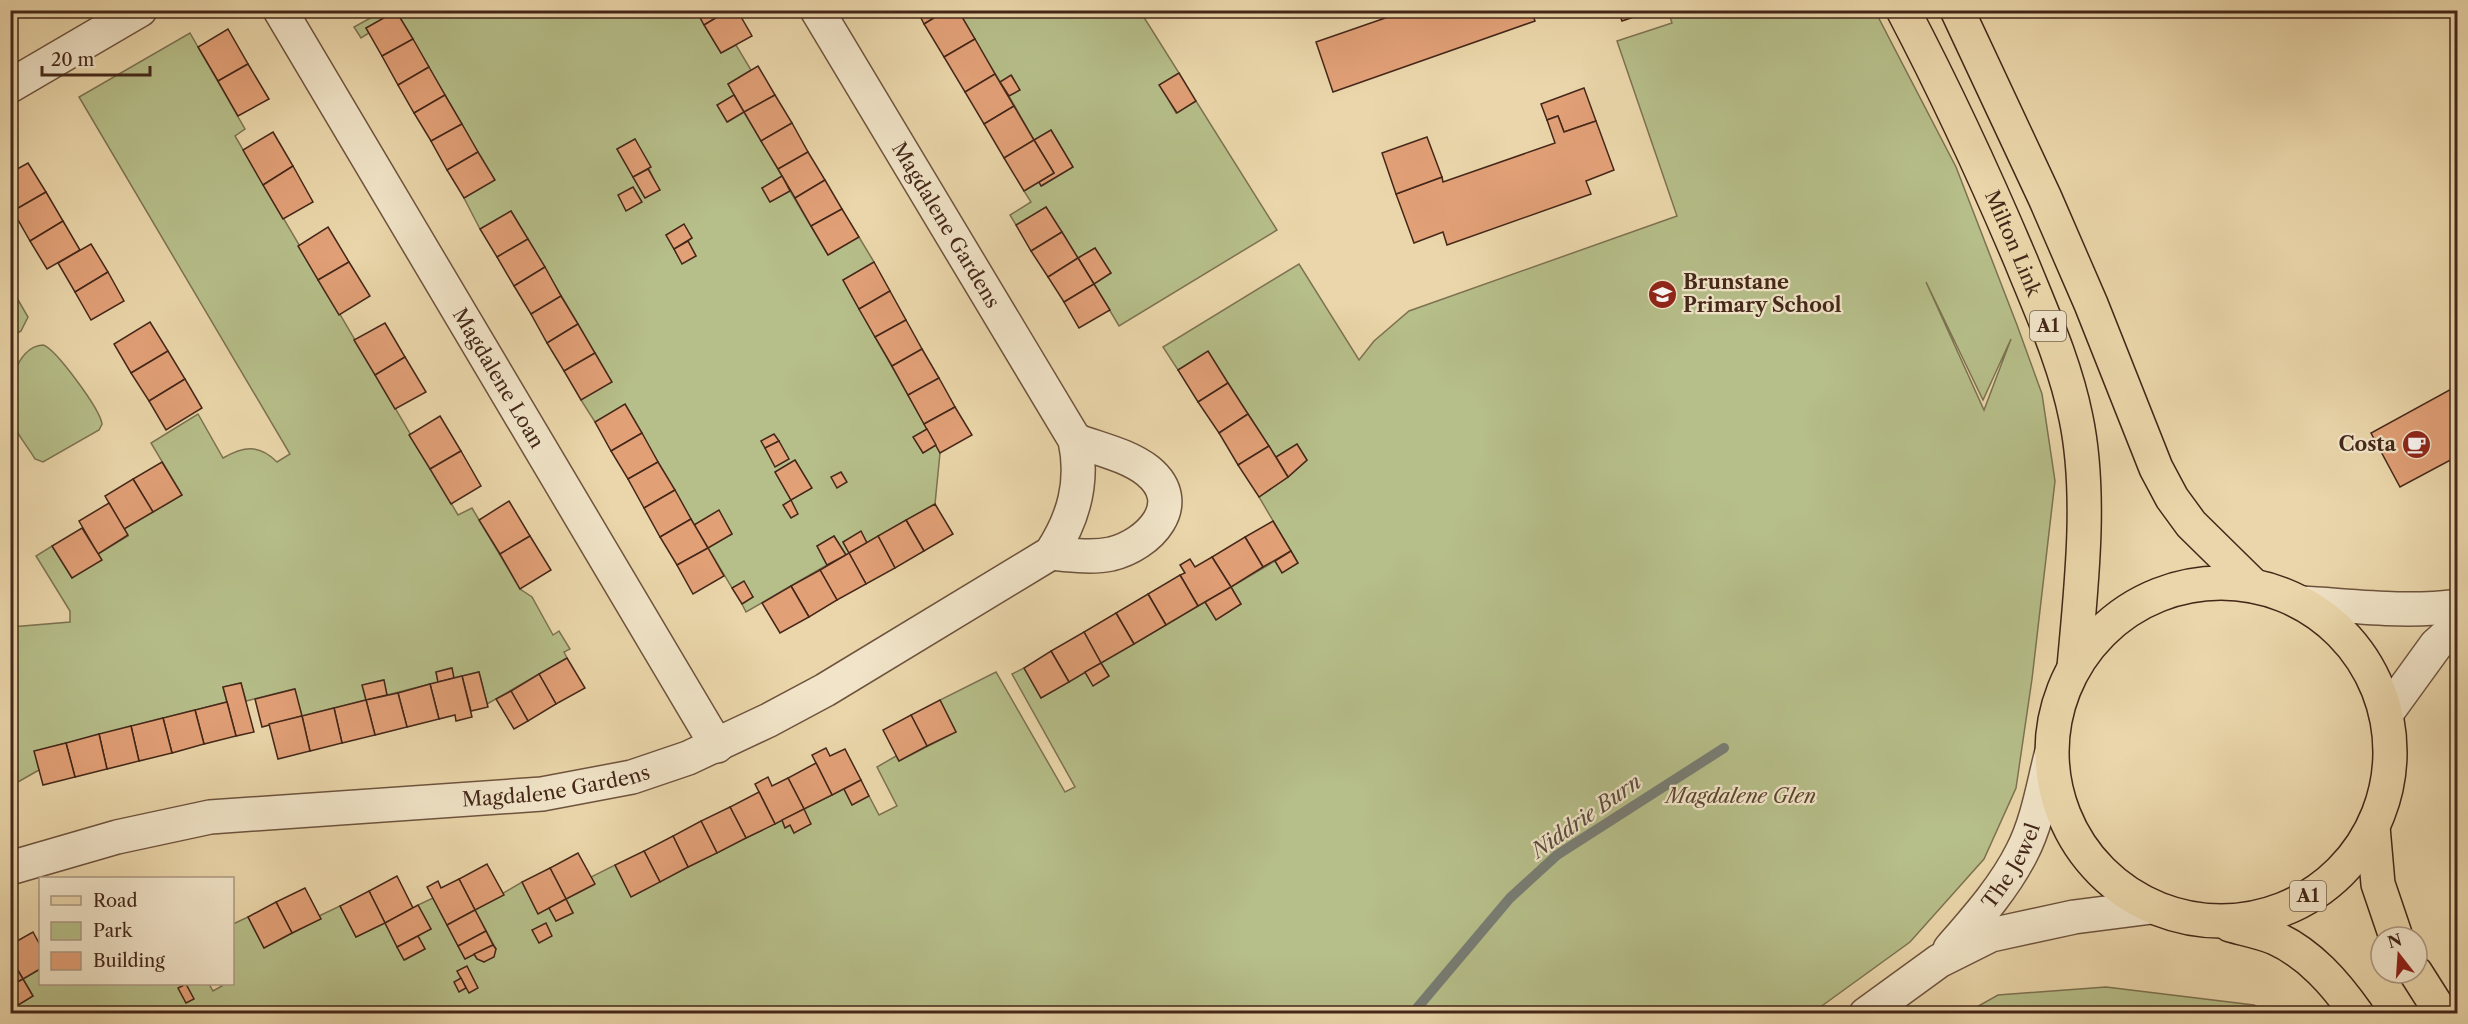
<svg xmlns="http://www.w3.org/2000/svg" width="2468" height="1024" viewBox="0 0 2468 1024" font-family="'Libre Caslon Text',serif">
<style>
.green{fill:#b6be89;stroke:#7d7251;stroke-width:1.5;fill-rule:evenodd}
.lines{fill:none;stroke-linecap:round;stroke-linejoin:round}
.stream{stroke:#787d74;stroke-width:10}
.building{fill:#e2a077;stroke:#442719;stroke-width:1.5}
.minor-casing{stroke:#6e533d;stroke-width:36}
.primary-casing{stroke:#442719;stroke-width:36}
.minor{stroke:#f1e4c8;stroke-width:33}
.primary{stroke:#ead6aa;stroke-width:33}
.labels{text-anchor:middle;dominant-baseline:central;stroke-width:4.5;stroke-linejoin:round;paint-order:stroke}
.shield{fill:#f1e4c8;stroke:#78604e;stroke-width:1.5}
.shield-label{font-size:18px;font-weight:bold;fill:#442719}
.street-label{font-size:20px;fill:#442719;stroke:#f1e4c8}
.poi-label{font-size:20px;font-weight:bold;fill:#442719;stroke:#f1e4c8;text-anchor:start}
.park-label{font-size:20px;font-style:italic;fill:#5b452f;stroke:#f1e4c8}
.water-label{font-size:21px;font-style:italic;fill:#5a4b3f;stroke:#f1e4c8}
</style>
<rect width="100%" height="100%" fill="#ead6aa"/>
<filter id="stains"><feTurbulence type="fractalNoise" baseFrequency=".00333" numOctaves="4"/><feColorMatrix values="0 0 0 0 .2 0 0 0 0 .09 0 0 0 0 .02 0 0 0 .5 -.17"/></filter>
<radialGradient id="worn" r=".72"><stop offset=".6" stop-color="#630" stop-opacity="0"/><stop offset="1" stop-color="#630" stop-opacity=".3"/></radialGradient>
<g class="green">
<path d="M383 11H696L721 53 736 45 751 70 728 84 734 95 718 105 728 122 744 112 782 176 762 188 770 202 790 191 828 255 859 237 874 262 843 280 927 429 914 437 923 453 936 445 940 453 935 504 867 543 861 532 843 542 849 553 846 555 834 536 817 546 827 565 746 612 742 604 753 597 732 588 708 548 732 534 719 511 694 525 625 405 595 422 581 400 578 324 511 211 480 229 464 198 494 180 396 11 366 28 369 33 361 38 354 27ZM635 139 659 190 645 198 617 149ZM684 225 692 238 688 241 696 256 682 263 666 235ZM795 460 811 488 791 500 775 472Z"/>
<polygon points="958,11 1140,11 1179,73 1160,85 1176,113 1196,101 1277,230 1119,326 1094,284 1111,273 1095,248 1078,258 1046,207 1016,225 1010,215 1031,202 1024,191 1039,182 1042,186 1073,167 1051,130 1034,140 1009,96 1019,89 1012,76 1000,82"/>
<path d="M1668 11H1875L1956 167 2017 325 2042 394 2055 481 2032 679 2016 788 1984 859 1910 942 1812 1013 11 1014 10 1010 33 996 23 979 40 969V984H209L213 991 222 986 221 984H232L233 924 248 917 264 948 320 919 319 916 340 906 356 937 385 923 405 960 425 949 418 936 431 929 418 905 433 898 465 959 474 954 477 959 484 962 496 949 475 910 522 882 538 913 549 908 556 921 573 913 566 899 594 885 591 877 615 865 631 896 782 820 785 828 790 825 794 833 804 809 844 789 852 805 869 796 879 815 897 806 877 767 896 756 899 761 956 732 940 700 996 672 1065 792 1075 787 1012 674 1024 668 1041 698 1085 672 1093 685 1109 676 1101 663 1205 602 1217 619 1241 604 1231 587 1275 561 1282 572 1298 563 1259 497 1288 477 1307 460 1297 444 1276 457 1208 352 1178 370 1163 347 1299 264 1359 360 1374 341 1409 311 1677 216 1617 41 1672 23ZM1926 282 1983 400 2011 339 1984 410Z"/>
<path d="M190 33 245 129 235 136 458 515 472 508 520 589 532 597 553 635 559 631 570 649 564 652 567 658 487 704 479 672 454 678 451 668 436 672 438 682 387 695 383 680 363 685 366 700 302 716 294 689 246 701 241 683 223 687 227 702 35 751 39 770 11 786V627L70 622V611L36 556 52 546 72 578 98 554 128 536 124 529 182 495 151 443 198 414 223 458C244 446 259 444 277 462L290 454 79 97Z"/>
<polygon points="10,286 28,317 21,331 11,337"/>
<path d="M43 345C55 348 100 409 102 424L99 430 43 462 35 459C28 447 15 432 11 419 4 396 15 346 43 345Z"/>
<polygon points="2106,987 2254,1005 2270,1013 1966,1013 1998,995"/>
</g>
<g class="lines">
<polyline class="stream" points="1412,1014 1510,898 1557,855 1724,748"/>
</g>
<g class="building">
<polygon points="696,10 729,10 704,25"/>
<polygon points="729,10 737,10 752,36 721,53 704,25"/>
<polygon points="917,10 947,10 924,24"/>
<polygon points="947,10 958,10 975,39 944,57 924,24"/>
<polygon points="1389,10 1531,10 1535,21 1333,92 1316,42 1391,16"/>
<polygon points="1618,10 1654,10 1622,21"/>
<polygon points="396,11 413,39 382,56 366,28"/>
<polygon points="228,29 248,64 218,81 198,47"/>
<polygon points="413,39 429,67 398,85 382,56"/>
<polygon points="975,39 995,74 965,92 944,57"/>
<polygon points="248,64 269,99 238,116 218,81"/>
<polygon points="758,66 775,95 744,112 728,84"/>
<polygon points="429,67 445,95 414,113 398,85"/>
<polygon points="1179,73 1196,101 1177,113 1159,85"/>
<polygon points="995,74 1014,106 984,124 965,92"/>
<polygon points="1011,75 1020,90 1009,96 1000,82"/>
<polygon points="1584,88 1596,121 1564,132 1558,116 1547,120 1541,104"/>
<polygon points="445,95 462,124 431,141 414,113"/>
<polygon points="734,95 744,112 727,122 717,105"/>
<polygon points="775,95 792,123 761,141 744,112"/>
<polygon points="1014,106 1034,140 1004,158 984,124"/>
<polygon points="1558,116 1564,132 1596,121 1614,170 1586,181 1591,194 1447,245 1443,232 1414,243 1396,194 1442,177 1443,182 1555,143 1547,120"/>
<polygon points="792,123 808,152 778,169 761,141"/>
<polygon points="462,124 478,152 447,170 431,141"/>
<polygon points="1051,130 1073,167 1041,186 1039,182 1054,173 1034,140"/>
<polygon points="273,132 293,166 263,185 243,150"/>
<polygon points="1427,137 1442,177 1396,194 1382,153"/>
<polygon points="635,139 651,167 633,177 617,149"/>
<polygon points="1034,140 1054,173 1024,191 1004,158"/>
<polygon points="478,152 495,180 464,198 447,170"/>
<polygon points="808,152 825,180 795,198 778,169"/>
<polygon points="28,163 46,192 13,211 10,207 10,173"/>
<polygon points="293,166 313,202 283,219 263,185"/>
<polygon points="648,169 660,190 645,198 633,177"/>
<polygon points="782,176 790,191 770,202 762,188"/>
<polygon points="825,180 842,209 811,226 795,198"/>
<polygon points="633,187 642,202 626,211 618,195"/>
<polygon points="46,192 63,221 30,241 13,211"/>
<polygon points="1046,207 1062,232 1031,251 1016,225"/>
<polygon points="842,209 859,237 828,255 811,226"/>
<polygon points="511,211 528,239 497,257 480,229"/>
<polygon points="63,221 80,250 47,269 30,241"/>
<polygon points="684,224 692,238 674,249 666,235"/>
<polygon points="328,227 349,262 318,280 298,246"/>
<polygon points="1062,232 1078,258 1048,277 1031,251"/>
<polygon points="528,239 545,267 514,286 497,257"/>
<polygon points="688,241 696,256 682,264 674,249"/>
<polygon points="91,244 108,272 75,292 58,263"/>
<polygon points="1095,248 1111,273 1094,284 1078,258"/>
<polygon points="1078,258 1094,284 1064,302 1048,277"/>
<polygon points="349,262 370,296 339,315 318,280"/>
<polygon points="874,262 890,291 859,309 843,280"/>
<polygon points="545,267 561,296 531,314 514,286"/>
<polygon points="108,272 124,301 91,320 75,292"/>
<polygon points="1094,284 1110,310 1079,328 1064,302"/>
<polygon points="890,291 906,320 875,337 859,309"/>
<polygon points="561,296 578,324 547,343 531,314"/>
<polygon points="906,320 922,349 892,366 875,337"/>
<polygon points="150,322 168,351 131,373 114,344"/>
<polygon points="385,323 405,357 375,375 354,340"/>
<polygon points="578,324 595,353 564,371 547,343"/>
<polygon points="922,349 939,378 908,395 892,366"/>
<polygon points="168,351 185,379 149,401 131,373"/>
<polygon points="1208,351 1228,383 1198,402 1178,370"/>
<polygon points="595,353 612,382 581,400 564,371"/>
<polygon points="405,357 426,392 395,409 375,375"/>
<polygon points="939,378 955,407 924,424 908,395"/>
<polygon points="185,379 202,408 166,430 149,401"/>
<polygon points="1228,383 1248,414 1219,433 1198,402"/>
<polygon points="2455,387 2458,393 2458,456 2400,487 2371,433"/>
<polygon points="625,404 642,433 611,451 595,422"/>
<polygon points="955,407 972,435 940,453 924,424"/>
<polygon points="1248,414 1269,446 1238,465 1219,433"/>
<polygon points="440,416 461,451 430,469 409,435"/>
<polygon points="927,429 936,445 923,453 913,437"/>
<polygon points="642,433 658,462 628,479 611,451"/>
<polygon points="774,434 779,441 765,448 761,441"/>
<polygon points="779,441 789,459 775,467 765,448"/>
<polygon points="1297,444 1307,460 1288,477 1276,457"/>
<polygon points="1269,446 1288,477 1259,497 1238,465"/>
<polygon points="461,451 481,486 451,504 430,469"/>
<polygon points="795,460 812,488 791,500 775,472"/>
<polygon points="162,462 182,495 153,512 133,479"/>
<polygon points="658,462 675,490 644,508 628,479"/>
<polygon points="841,472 847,482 837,488 831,477"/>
<polygon points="133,479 153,512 124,529 105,496"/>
<polygon points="675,490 691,519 660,537 644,508"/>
<polygon points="791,500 798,514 791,518 783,505"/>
<polygon points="509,501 530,536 500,554 479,520"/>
<polygon points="109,503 128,535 98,554 79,521"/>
<polygon points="935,504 953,534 924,551 906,520"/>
<polygon points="719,510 732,534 708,548 694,525"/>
<polygon points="691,519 708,548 677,565 660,537"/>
<polygon points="906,520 924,551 895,568 878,536"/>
<polygon points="1273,521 1291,551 1263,567 1245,537"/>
<polygon points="82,528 102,560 72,578 52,546"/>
<polygon points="861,531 867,543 849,553 843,542"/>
<polygon points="530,536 551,570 520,589 500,554"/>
<polygon points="834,536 846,555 827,565 817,546"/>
<polygon points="878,536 895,568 866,584 849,553"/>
<polygon points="1245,537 1263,567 1231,587 1212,557"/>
<polygon points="708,548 724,576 693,594 677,565"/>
<polygon points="1291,551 1298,563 1282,573 1275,561"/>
<polygon points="849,553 866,584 837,600 820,570"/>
<polygon points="1212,557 1231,587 1198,606 1180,575 1185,573 1180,565 1190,559 1195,567"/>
<polygon points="820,570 837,600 809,617 791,586"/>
<polygon points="1180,575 1198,606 1166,625 1148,594"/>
<polygon points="744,581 753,597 742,604 732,588"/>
<polygon points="791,586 809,617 780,633 762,603"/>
<polygon points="1231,587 1241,604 1216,620 1205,602"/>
<polygon points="1148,594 1166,625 1134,644 1116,613"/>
<polygon points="1116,613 1134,644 1101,663 1084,632"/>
<polygon points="1084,632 1101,663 1069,682 1051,651"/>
<polygon points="1051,651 1069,682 1041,698 1024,668"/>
<polygon points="567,658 585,688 556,704 539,674"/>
<polygon points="1101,663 1109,676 1093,686 1085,672"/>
<polygon points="452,668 454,678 438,682 436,672"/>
<polygon points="479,672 488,707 471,711 462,676"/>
<polygon points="539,674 556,704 528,721 511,691"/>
<polygon points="462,676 472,717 456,721 455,715 439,719 430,684"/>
<polygon points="384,680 387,695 366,700 362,685"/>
<polygon points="241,683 254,732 236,736 223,687"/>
<polygon points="430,684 439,719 407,727 398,693"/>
<polygon points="295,689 302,716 262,727 255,699"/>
<polygon points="511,691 528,721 514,729 496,699"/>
<polygon points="398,693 407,727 375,735 366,700"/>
<polygon points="366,700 375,735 342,743 334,708"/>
<polygon points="940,700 956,732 927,746 911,715"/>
<polygon points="227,702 236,736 204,744 195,710"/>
<polygon points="334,708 342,743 310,751 302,716"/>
<polygon points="195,710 204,744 172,753 163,718"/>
<polygon points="911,715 927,746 899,761 883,730"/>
<polygon points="302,716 310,751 278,759 269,724"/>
<polygon points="163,718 172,753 139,761 131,726"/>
<polygon points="131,726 139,761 107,769 99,734"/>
<polygon points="99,734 107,769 75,777 66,743"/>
<polygon points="66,743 75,777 43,785 34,751"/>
<polygon points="826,748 830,756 845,749 861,780 832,795 812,755"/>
<polygon points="816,763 832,795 804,809 788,778"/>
<polygon points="768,777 772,786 788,778 804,809 775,824 755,784"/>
<polygon points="861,780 869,796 852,805 844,789"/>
<polygon points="759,792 775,824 746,838 730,807"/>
<polygon points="730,807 746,838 717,853 701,821"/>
<polygon points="804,809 811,824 794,833 790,825 785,828 782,820"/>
<polygon points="701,821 717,853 688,867 673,836"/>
<polygon points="673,836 688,867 660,882 644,851"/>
<polygon points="644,851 660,882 631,897 615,865"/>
<polygon points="578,853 595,884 566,899 550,868"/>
<polygon points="487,864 504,895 475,910 459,879"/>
<polygon points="550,868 566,899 538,914 522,882"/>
<polygon points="397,876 413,908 385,923 369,891"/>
<polygon points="459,879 475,910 447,925 427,887 438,881 441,888"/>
<polygon points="305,888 321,919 292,933 276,902"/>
<polygon points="369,891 385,923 356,937 340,906"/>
<polygon points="566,899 573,913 556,921 549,908"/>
<polygon points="276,902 292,933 264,948 248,917"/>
<polygon points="418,905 431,929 397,947 385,923"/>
<polygon points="475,910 486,931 458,946 447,925"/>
<polygon points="546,923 552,936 539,943 532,930"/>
<polygon points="486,931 493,945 465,959 458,946"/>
<polygon points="33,932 40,945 40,969 23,979 10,957 10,945"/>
<polygon points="418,936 425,949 404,960 397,947"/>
<polygon points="493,945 496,949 494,957 484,962 477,959 474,954"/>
<polygon points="10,957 23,979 10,986"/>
<polygon points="467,966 478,988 469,993 457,971"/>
<polygon points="461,978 466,988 459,992 454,982"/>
<polygon points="23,979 33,996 10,1010 10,986"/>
<polygon points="186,984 194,999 186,1003 178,988"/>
</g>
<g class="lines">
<defs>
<g id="minor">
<path id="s1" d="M280 10 717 746"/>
<polyline points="10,86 140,10"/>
<path d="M1051 553C1070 555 1092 558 1111 554 1149 545 1188 504 1148 471 1128 455 1098 449 1075 440"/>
<path d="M2302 603C2354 606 2406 613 2458 606"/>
<polyline points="2386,714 2436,645 2458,625"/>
<path id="s2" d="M10 868 117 837 210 817 542 794 632 777 688 758 769 720 825 690 1051 553C1074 518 1084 482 1075 440L817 10"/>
<path id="s3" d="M1950 949C1976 919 2004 888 2022 852 2037 823 2043 787 2051 755"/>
<polyline points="1866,1014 1939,961 1991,935 2074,917 2152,907"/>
</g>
<g id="primary">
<path id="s4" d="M1903 10C1946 92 1985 176 2021 261 2042 313 2065 363 2076 418 2092 495 2081 589 2074 667"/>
<polyline points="1957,10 2045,198 2091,304 2156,468 2172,498 2191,524 2254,586"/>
<circle cx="2221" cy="752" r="169"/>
<polyline points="2373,827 2378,884 2396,937"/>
<path d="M2230 925C2244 929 2261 932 2275 938 2310 954 2335 983 2357 1014"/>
<polyline points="2416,973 2442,1014"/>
</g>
</defs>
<use href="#minor" class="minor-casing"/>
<use href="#primary" class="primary-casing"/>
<use href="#minor" class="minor"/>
<use href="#primary" class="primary"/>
</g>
<defs>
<symbol id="school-disc" viewBox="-11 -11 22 22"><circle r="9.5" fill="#8f2418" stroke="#f1e4c8"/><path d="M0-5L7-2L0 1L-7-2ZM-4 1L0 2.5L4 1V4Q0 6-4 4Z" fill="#fff"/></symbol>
<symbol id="cafe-disc" viewBox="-11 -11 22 22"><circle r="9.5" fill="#8f2418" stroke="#f1e4c8"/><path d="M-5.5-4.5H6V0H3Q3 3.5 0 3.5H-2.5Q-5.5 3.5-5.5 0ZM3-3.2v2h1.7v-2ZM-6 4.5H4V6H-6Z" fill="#fff"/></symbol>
</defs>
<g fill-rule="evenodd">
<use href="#school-disc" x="1646" y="278" width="33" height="33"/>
<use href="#cafe-disc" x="2400" y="428" width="33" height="33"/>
</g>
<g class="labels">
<g class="shield">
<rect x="2030" y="311" width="36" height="30" rx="4.5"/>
<rect x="2290" y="881" width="36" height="30" rx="4.5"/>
</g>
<g class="shield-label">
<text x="2048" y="326">A1</text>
<text x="2308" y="896">A1</text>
</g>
<g class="street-label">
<text transform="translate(946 225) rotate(59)">Magdalene Gardens</text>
<text stroke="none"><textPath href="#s4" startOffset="258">Milton Link</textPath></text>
<text stroke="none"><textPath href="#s1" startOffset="428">Magdalene Loan</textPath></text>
<text stroke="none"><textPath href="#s2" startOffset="554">Magdalene Gardens</textPath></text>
<text stroke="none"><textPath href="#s3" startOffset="104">The Jewel</textPath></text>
</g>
<g class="poi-label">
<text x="1683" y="282">Brunstane<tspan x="1683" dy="23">Primary School</tspan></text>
<text x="2396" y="444" text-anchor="end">Costa</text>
</g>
<g class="park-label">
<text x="1741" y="796">Magdalene Glen</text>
</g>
<g class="water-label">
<text transform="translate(1586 816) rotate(-35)">Niddrie Burn</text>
</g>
</g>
<rect width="2468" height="1024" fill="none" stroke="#ead6aa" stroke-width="36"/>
<rect x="12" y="12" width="2444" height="1000" fill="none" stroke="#442719" stroke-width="3"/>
<rect x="18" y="18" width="2432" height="988" fill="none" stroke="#442719" stroke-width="1.5"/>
<rect x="39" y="877" width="195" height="108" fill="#f1e4c8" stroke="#ac9882" stroke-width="1.5"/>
<rect x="51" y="896" width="30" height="9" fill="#ead6aa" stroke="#ac9882" stroke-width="1.5"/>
<text x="93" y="907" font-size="18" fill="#442719">Road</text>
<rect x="51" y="922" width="30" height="18" fill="#b6be89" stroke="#ac9882" stroke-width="1.5"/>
<text x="93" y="937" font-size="18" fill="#442719">Park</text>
<rect x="51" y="952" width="30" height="18" fill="#e2a077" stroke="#ac9882" stroke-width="1.5"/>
<text x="93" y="967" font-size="18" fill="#442719">Building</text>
<g transform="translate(2399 955) rotate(343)"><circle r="28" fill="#f1e4c8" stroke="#ac9882" stroke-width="1.5"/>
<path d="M0-4.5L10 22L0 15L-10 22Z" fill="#8f2418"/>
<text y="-9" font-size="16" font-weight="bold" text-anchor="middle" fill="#442719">N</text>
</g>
<path d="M42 66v9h108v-9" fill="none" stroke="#442719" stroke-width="3"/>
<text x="51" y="66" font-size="18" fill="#442719" stroke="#f1e4c8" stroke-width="4.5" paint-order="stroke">20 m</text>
<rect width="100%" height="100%" filter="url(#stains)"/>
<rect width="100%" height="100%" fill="url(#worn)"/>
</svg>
